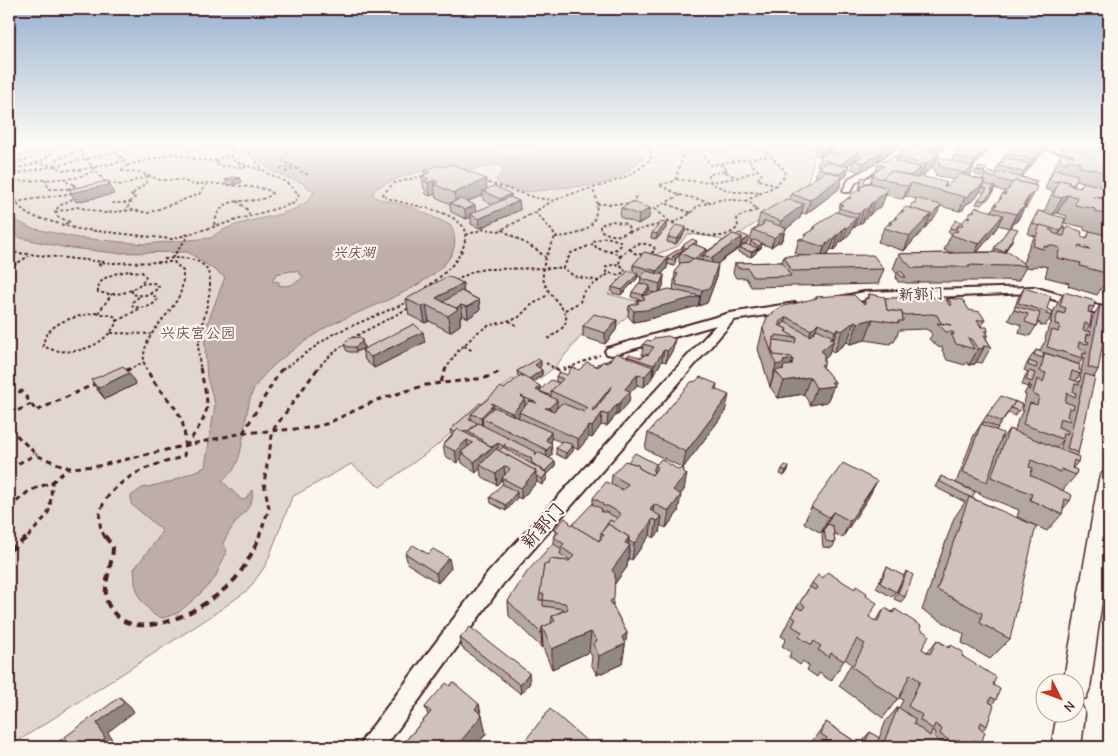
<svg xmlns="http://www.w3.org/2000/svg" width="1118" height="756" viewBox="0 0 1118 756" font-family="'Comic Neue','LXGW WenKai TC',sans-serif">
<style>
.green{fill:#e2d7d0;stroke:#967b7e}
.water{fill:#bfadaa;stroke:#907477;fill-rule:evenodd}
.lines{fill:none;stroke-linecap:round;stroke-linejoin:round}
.minor-casing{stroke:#4a1f2b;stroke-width:4}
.tertiary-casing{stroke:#4a1f2b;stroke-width:3}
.path-far2{stroke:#4a1f2b;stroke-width:2;stroke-dasharray:3 2.5;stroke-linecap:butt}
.path-far1{stroke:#4a1f2b;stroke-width:3;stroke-dasharray:5.5 4.5;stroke-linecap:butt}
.path{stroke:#4a1f2b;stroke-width:4;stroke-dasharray:8 5.5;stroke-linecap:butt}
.minor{fill:#fbf7ec;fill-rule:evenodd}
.tertiary{fill:#fbf7ec;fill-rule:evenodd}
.wall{fill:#b2a7a2;stroke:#4a1f2b;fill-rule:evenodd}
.shaded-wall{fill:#918884;stroke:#4a1f2b}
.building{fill:#cfc2bc;stroke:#4a1f2b;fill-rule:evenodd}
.labels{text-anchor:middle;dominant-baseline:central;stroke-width:4.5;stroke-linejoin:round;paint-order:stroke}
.far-water-label{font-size:14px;font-style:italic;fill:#6d4a51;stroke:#fbf7ec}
.street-label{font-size:15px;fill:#4a1f2b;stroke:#fbf7ec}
.park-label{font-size:15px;fill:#704d54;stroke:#fbf7ec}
.near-street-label{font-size:18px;fill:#4a1f2b;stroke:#fbf7ec}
</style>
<rect width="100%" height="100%" fill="#fbf7ec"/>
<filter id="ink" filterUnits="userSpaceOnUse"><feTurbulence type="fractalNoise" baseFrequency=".02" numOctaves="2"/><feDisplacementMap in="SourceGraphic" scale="10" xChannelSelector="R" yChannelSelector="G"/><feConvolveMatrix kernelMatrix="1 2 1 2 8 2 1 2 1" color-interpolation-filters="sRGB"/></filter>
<g filter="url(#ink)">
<polygon class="green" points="9,144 807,144 814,160 805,191 727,242 713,237 688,234 678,246 639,261 608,294 641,302 615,328 593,322 554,368 528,387 512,379 435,447 380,487 351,464 292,497 266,565 248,590 210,617 9,747"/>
<path class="water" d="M253 144H495L492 146 495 152 510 157 542 154V150L536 144H624L634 147 644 157C633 168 624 175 610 181 594 187 577 186 561 188 540 190 528 195 508 188 502 186 498 185 496 180L504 169 498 165 460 172H417L398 178 375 189 373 194 376 198 414 208 450 225C481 278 351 310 322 330 302 343 261 370 252 393 244 414 245 448 235 467 233 472 226 477 222 481L241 499 245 500 252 490C255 503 244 513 236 522 231 528 227 536 223 543L227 551 215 578 201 593 178 613 163 618 154 615 140 599 135 584 134 569 158 538 162 530 131 504V496L142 488 170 482 205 467 215 404 207 378 204 332 225 277 188 252 114 253 62 247 21 238 9 232V217L31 228 78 238 145 244 211 238C237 214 299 222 314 192L302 183 270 171 253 152ZM291 271H297L303 277C297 283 288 288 279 285V282L272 281 276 274Z"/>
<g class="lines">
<defs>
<g id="minor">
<polygon points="902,144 912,144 886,165 856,182 850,192 844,192 843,190 850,178 880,161"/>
<polygon points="1030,144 1045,144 1109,161 1109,165"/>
<polygon points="1034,287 1109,309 1109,317 1033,293 864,300 839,305 833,301 835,298 864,292"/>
<polygon points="795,303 799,304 801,307 799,310 734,320 502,585 385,747 360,747 363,739 488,573 716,325 612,355 607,354 605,351 607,348 730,313"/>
</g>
<g id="tertiary">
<polygon points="1109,471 1109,550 1090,688 1086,698 1076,702 1076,684 1063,684 1099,479 1102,473"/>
<polygon points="1076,702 1081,704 1085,714 1081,747 1051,747 1057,714 1076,714"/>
</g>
</defs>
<use href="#minor" class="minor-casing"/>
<use href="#tertiary" class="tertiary-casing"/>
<g class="path-far2">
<polyline points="109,144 128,165 213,144"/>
<polyline points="232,144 231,158 234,161 264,171"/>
<polygon points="750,148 766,151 785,171 784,177 775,186 745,201 724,199 711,202 680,195 659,185 675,181 683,156 691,149 714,151"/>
<polyline points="650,149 657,144"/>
<polyline points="79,150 105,182 122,185 151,175"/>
<polyline points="700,150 697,152 706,158 710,165 768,156"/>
<path d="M171 152C179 156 207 163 215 160 222 158 224 156 231 156"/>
<polyline points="9,158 56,146 77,144"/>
<polyline points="281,160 308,175"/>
<polyline points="218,161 215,163 219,166 248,167"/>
<polyline points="749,161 762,175 757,179 776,186"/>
<polyline points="36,163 53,165"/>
<polyline points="720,164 728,170 724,171 735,177"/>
<polyline points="9,165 31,158 40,150"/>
<path d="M128 165 120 171 139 172 160 180H183L193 185 208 183 260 188 271 191 272 194C258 206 232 195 221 209 217 213 215 222 213 227"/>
<polyline points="54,166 56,160 77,151 103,144"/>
<polyline points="55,166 123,150"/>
<polyline points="280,169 292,166"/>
<path d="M9 170C25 166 49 163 56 146"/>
<polyline points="724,171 708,175 712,184 733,192 755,192 761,194"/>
<polyline points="285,172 296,168"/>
<polyline points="9,175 54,166 62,170 79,170 125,161"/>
<path d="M423 176 394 183 382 195C405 208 448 205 465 229 469 255 444 274 426 288"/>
<polyline points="45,179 49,189 68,189"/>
<path d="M676 179C704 184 731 182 757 170"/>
<polyline points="483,181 536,198 553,200"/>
<polyline points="9,182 75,178 96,171"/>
<polyline points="9,184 15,202 28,215 78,229 172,239 295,203 299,194 286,182 265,172 246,148 247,144"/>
<polyline points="68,189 76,185 67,182 70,180"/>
<polyline points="237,201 246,208 250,216"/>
<polyline points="15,202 73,193"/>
<polyline points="129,202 136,197 131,195 146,183 148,177"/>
<polyline points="112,203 131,203 125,210"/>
<polyline points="597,204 629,204"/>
<polyline points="632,204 637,194"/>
<polyline points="648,209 652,210 680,195"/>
<polyline points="655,209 670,222 676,222 691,213 665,203"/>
<polyline points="55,212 77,207 105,213 133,210 148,213 199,194 208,183"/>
<polyline points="691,213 697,206 711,202"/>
<path d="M612 221 626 224 630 230C620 238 610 236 600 230V225Z"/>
<polyline points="65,224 70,222 58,217 55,212 59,206 74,198 74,194"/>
<path d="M682 228C700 235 723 243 738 227L737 217 757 210 749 201"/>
<polyline points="502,230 537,250 545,257"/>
<polyline points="629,232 670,222 677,226"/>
<polyline points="466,235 484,229 499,231 535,212"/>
<path d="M555 237C573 236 593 233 596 212 598 202 597 198 592 189"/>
<polyline points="593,244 571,253 563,268 574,276 599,281"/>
<polyline points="630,249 634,253 644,255"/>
<polyline points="609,251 617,249 621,245 620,241 606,237 594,241 596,248 618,254 620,257 619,265"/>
<path d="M9 252 113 263 174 262 183 271C183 279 183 286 180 294 169 319 135 339 146 370"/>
<path d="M620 257C630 247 640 239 654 247L655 251 649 254"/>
<polyline points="172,258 189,235"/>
<path d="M164 259C230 251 208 295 200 335 198 346 198 358 201 370"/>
<polygon points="615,264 624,267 625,272 618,275 606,272 606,267"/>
<polyline points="98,265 104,263"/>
<polyline points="9,268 29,256"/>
<path d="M130 271 142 272 146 277C136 293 116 297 98 292 96 277 118 272 130 271Z"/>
<polyline points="455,281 474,271 486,269 563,268"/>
<path d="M132 290V294C143 297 151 295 159 287L154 283 142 284"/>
<path d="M139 297 132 302 133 307C142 308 153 308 158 298L150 294"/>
<polyline points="565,310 580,302 583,292 608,274"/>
<path d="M96 313 114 316 117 321C106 348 68 359 43 346 45 322 76 316 96 313Z"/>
<polyline points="98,313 112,294"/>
<polyline points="117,321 139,309"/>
<polyline points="509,321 518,326"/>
<polyline points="111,333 151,334"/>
<polyline points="352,338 409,308"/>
<path d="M548 339C553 335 563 329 565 324 572 309 545 296 543 277 542 262 549 250 555 237L553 232 535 212C574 183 614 194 651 159L650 149 643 144"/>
<polyline points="464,346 473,351"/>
<polyline points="546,363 557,370"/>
<polyline points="128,370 144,362"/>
<polyline points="282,370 333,334 410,301"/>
<polyline points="317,370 323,362 348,341"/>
<polyline points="445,370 458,351 478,332 488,326 518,318 530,306 549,294"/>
<polyline points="563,370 600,355"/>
</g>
<g class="path-far1">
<path d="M200 368C210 411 212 408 187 445L243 433 309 428 326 424 377 400 426 385 485 378 499 372"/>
<polyline points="555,368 559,371 566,368"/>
<polyline points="125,371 131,368"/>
<polyline points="441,382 446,368"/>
<polyline points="9,396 22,391 36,411 97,383"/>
<polyline points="9,415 31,404"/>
<polyline points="9,428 38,456 69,468 98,466 187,445"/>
<polyline points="243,433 280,371 284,368"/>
<polyline points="9,468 37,454"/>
<polyline points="9,508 29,491 52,482 69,468"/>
<polyline points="28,537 47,515 50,508 52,482"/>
<path d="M105 537C86 506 121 479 147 468 159 463 172 461 184 456 190 405 165 406 146 368"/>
<polyline points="259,537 269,508 264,483 273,430 318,368"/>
</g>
<g class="path">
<path d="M105 536 113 547C113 564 101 587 108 604 132 653 211 606 235 579 246 566 253 551 260 536"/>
<polyline points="9,551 29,536"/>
</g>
<use href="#minor" class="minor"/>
<use href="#tertiary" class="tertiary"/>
</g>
<g class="wall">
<path d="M817 144H846L843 147 856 159 861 157 858 156 862 144H898L878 161 877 163 860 172 851 169 854 161 846 167H849L846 176 842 179 839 189 806 214 802 213 800 218 785 230 783 238 780 243 778 242 771 247 762 244 761 248 758 250H757L756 253 751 257 738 252 740 248 717 264 716 279 707 303 645 320 633 322 628 316 629 306 637 304V301L641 300 631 297 632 292 640 283 641 277 637 276V279L621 295 612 293V287L633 272V265L666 257 682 248V246L697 241 696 245 707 249 706 252 733 234 748 242 745 244 750 246V242L753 241 750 240 753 230 757 228 760 214 790 200 791 194 817 177 815 176 818 168 819 167 817 166 819 158 829 153V151L832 149H829V150L820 156 815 155V150L814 149 815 145ZM679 256V263L680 264 675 273 673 290 660 291 663 286 664 275H661L667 268V264L674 266 675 264 676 259ZM649 291 654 293 646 295Z"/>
<path d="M912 144H949L938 153H939L937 159 952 161 954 156 966 145 993 144 992 147 973 167H974L970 176H968L983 180 985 175 994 174 998 166 1006 153 1015 144H1109V276L1097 295 1068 286 1069 283 1045 277 1048 267 1038 265 1037 267 1033 266 1032 268 1026 267 1018 281 1002 280 1001 281H963L962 282H918V283H906L904 282H898L896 277 897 274 893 269 899 254 953 253 944 250 951 235 952 234 948 232 950 228 960 226 973 211 991 212 995 204 998 202 1000 198 1005 192 995 188 991 196 982 205 976 204 978 200 984 193 980 191 974 200 965 205 963 210 959 211 940 206 937 214 904 251 878 242 884 228 889 224V222L894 220 895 217 901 212 902 210 910 208 915 203 916 199 906 196 903 199 897 198 886 194 881 207 875 209 869 216H867L862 223H860L854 228 853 227 851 232 842 242 840 241 838 246 834 250 831 249 826 256 884 269 878 284 751 287 746 278H736L733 273 735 263 782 262 784 256H803L795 253 799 239 804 238 805 235 813 230 814 227 838 212 840 204 859 190 862 177 865 184 867 182 870 183 873 173 876 171 878 165 912 146ZM1047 145 1064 148 1049 178 1045 189 1053 191 1044 212 1038 211 1033 220 1028 234 1035 236 1030 244 1023 263 1005 252 1013 239 1010 227 1013 223H1015L1024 208H1026L1034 194 1035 185 1037 181 1022 177 1045 149ZM932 167V168L935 169 934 172 936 173 935 175 954 180 947 186 922 176ZM1076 180 1083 182 1079 188 1074 187ZM1057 213 1067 216 1064 223 1084 227V230L1090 232 1086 238 1081 236 1064 226 1058 235 1061 231 1053 214ZM998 225 1009 228 992 252H977L996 229ZM1082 246 1089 248V250L1081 248Z"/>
<polygon points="996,144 1009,144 1007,147"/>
<path d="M425 170 512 198 519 201 520 210 480 228 471 224V217L466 219 451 212 450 204 436 197 435 194 430 196 426 194 425 189H424L422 176 425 174ZM483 195V200L493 205 476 212 467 202Z"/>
<polygon points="976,170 985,173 982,177 974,174"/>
<polygon points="240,178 242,182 234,185 227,184 225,180"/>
<polygon points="621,208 649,218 638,224 620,217"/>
<polygon points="666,223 666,228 657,239 651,238 652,233"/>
<polygon points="686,227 685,232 676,244 667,242 668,237"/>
<polygon points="1024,288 1047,309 1052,316 1045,326 1040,325 1040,323 1038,322 1036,326 1030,336 1019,333 1021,325 1008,320 1015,307 1018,298"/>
<polygon points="464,292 479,300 480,310 468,318 463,315 460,317 460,325 450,332 429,321 425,323 409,315 406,299"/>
<path d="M1064 292 1094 307 1090 313V325L1086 331 1089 332 1093 316 1100 305 1098 370 1094 377 1078 453 1076 456 1078 462 1073 468 1076 475 1063 490 1070 501 1063 509 1062 514 1047 531 1017 517 1019 510 979 494 980 492 979 493 956 483 974 435 987 415 1014 401 1023 405 1015 416 1008 413 996 430 1001 440 1009 429 1015 431 1018 419 1024 411H1022L1026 395 1024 394 1030 384 1028 387 1022 385 1025 376 1028 372 1024 370 1029 360 1036 350 1040 351 1042 346 1046 340 1045 339 1048 328 1052 322H1050L1055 308ZM1084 357 1081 371 1079 370 1078 365ZM1080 374V378H1081L1079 382 1076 381ZM1063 440 1060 450 1057 448Z"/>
<polygon points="869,294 885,298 947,301 948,298 985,320 981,326 988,331 987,333 988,335 986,338 991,347 982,363 976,362 975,364 969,365 967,362 965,365 947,360 942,350 943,348 938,347 929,339 932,335 930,331 925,329 899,330 894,342 891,342 890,344 865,340 850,344 847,342 834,352 830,350 828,356 824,360 824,364 823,368 835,382 827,402 810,405 804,394 778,398 770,387 758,349 763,328 815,299 816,297 863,303 865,298 868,298"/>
<polygon points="617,320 616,330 605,344 583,337 583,326"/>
<polygon points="425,342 374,368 365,360 362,350"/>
<polygon points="344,344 364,345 364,348 356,352 349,352 346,350"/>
<polygon points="643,344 673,349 666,362 662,361 653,376 652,376 652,378 644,387 637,385 630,393 629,402 618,415 616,415 607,426 601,425 592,438 589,437 578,450 573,447 573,451 566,459 556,454 556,448 561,442 551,438 552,455 549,458 555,461 555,467 547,475 547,479 542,485 537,482 521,499 517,497 506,511 491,503 490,497 503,485 502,480 497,485 481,476 480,469 476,473 462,463 461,458 457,463 445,456 443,445 452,435 450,430 482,404 504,389 519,377 518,376 517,371 541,366 539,368 542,370 542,375 532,382 540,386 540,390 556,382 556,376 567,375 579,370 597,366 597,364 604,362 627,357 627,356 642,358 644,355 642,355"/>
<polygon points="91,380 136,384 105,399 98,391"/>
<polygon points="717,384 716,390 725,412 683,468 684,472 684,490 680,495 678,512 666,528 660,525 659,533 654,538 650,535 632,560 628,558 627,567 614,585 613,606 627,633 622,664 597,675 591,664 592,656 589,652 552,669 543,648 543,646 542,646 542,648 509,616 508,601 554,543 554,537 555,535 555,529 570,524 572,525 593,504 593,498 611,485 612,475 628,462 656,464 679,470 683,468 645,449 648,433"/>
<polygon points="789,467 787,472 784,476 780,474 782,469"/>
<polygon points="941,476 972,498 990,506 991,505 1010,639 990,659 962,643 964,634 922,610 954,518 965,502 935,487"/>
<polygon points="877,481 868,498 842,538 834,533 835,543 832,548 823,547 822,535 825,528 821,533 804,523 811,507"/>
<polygon points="405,553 451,568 438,583 408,564"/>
<polygon points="887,567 903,576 907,571 905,597 901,602 894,599 902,580 892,597 876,588"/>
<polygon points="823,578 866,596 869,617 875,621 885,608 892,612 895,609 920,629 922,649 927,652 937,640 949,647 951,645 993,685 996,700 992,704 987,726 982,730 981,744 977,747 810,747 813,740 826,722 862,746 866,736 870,732 879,738 886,721 898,707 899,708 903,700 899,697 883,718 839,686 851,664 845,659 831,681 819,673 817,677 807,670 809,666 803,661 800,665 789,657 791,652 782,646 786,639 781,636 791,616 797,607 812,583"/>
<polygon points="460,638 530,683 521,694 462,648"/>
<polygon points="450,686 479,704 486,734 475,747 400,747 428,715 425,707"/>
</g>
<g class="shaded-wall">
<polygon points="149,144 161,144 150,147"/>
<polygon points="839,144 846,144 838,151"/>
<polygon points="888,144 898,144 878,161 882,149"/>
<polygon points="938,144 949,144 937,153 939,153 932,167 920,178 925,165 931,154 935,151 932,159 933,158"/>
<polygon points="990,144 993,144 992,147 970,169 974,167 970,176 961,182 964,173 970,169 974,161"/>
<polygon points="1045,144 1048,144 1045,149 1026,172 1033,159"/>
<polygon points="830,146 829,150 820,156 821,152"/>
<polygon points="859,151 856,159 837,173 840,165"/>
<polygon points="880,154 877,163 860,172 863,163"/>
<polygon points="1030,164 1026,172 1019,181 1023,172"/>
<polygon points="849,167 846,176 842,179 839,189 806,214 810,200 839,175"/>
<polygon points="921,168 918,177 907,185 906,179"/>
<polygon points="240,178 242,182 234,185 233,180"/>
<polygon points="486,179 487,193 483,191 483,195 457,206 456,205 454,193"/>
<polygon points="434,180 435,194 430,196 428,183"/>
<polygon points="108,181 114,194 76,202 71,193"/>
<polygon points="985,181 979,194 974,200 965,205 963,210 959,211 965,197"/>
<polygon points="911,183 906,196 903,199 908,186"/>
<polygon points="995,187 991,196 982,205 991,190"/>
<polygon points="1035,187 1018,220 1015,223 1022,209 1021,209"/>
<polygon points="888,188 881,207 875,209 869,216 874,203 880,195"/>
<polygon points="511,194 512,203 501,208 500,199"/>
<polygon points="1068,195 1057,213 1053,214 1063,196"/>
<polygon points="519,201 520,210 480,228 479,219"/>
<polygon points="872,202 867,216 862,223 867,209"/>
<polygon points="804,204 800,218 785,230 783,238 780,243 783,233 781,232 778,242 771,247 774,238 778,234 781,221"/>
<polygon points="475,205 476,215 470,214 471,217 466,219 465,210"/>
<polygon points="941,205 937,214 925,228 929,218"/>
<polygon points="650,208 649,218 638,224 639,215"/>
<polygon points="864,209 860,223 854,228 859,214"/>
<polygon points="1020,209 1013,223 1009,228 1016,214"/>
<polygon points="931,214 925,228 904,251 910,236"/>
<polygon points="1003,215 996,229 972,259 979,244"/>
<polygon points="856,218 851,232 842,242 847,228"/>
<polygon points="666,223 666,228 657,239 657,234"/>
<polygon points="686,227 685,232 676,244 677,239"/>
<polygon points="845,227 838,246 834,250 838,235 841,231"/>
<polygon points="836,235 831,249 825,258 820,262 825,244"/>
<polygon points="742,237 740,247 711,268 712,258"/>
<polygon points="749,237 748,242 741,247 742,242"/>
<polygon points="762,243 761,248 758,250 759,246"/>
<polygon points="758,248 756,253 751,257 752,252"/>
<polygon points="684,249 683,254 680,253 679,256 673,261 672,257"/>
<polygon points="707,249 706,256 703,255 702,262 692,269 694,259"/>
<polygon points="668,258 667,268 656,281 657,271"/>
<polygon points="718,264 716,279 707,303 699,306 702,290"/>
<polygon points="638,274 637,279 621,295 622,290"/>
<polygon points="664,275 663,286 659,295 660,284"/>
<polygon points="463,283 464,298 449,307 436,298"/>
<polygon points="650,286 649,291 644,298 642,297 643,295"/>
<polygon points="700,296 698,306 645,320 633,322 634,311"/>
<polygon points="479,300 480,310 468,318 467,307"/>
<polygon points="426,305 429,321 425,323 422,307"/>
<polygon points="461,305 463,315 460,317 460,325 450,332 448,316 454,310"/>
<polygon points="787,317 782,332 776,335 779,322"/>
<polygon points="873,319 865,340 850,344 858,323"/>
<polygon points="617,320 616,330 605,344 605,333"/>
<polygon points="855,321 847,342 834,352 842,331"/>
<polygon points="818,323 811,344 804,351 811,330"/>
<polygon points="838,329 828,356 816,367 821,351 830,339 833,337 831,343 835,331"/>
<polygon points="423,332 425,342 374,368 371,357"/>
<polygon points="675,339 673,349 666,362 667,351"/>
<polygon points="362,340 364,348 356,352 355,347"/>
<polygon points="984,348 975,364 969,365 978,349"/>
<polygon points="664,350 662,361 653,376 654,365"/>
<polygon points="793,359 786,381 783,368 780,377 775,371 770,387 776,365 783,361"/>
<polygon points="541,361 541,366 535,371 535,365"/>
<polygon points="653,367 652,378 644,387 645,376"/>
<polygon points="542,370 542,375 529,384 529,379"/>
<polygon points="129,373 136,384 105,399 98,388"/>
<polygon points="638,374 637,385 630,393 629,402 618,415 619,404 625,389"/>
<polygon points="810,377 804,394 778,398 784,381"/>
<polygon points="540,386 540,397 536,390"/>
<polygon points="612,386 591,421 592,410"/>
<polygon points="834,386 827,402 810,405 816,388"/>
<polygon points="729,395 725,412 683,468 686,452"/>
<polygon points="525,399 525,410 519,412 519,416 513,424 512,413"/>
<polygon points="557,400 557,411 549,419 549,408"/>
<polygon points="617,404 616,415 607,426 608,415"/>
<polygon points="493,405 494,416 482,418 483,427 482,428 481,417"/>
<polygon points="602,413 601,425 592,438 592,427"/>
<polygon points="589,426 589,437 578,450 578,439"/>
<polygon points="551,432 552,455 547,461 546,440"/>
<polygon points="467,440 469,451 461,452 461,458 457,463 455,451"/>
<polygon points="498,443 498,448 480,465 480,469 476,473 474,462"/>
<polygon points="573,445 573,451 566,459 566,453"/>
<polygon points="555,461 555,467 547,475 547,479 542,485 542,479 546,475 545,471"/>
<polygon points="504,466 505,477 502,478 502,480 497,485 496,474"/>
<polygon points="789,467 787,472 784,476 786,471"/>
<polygon points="684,469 682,479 687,474 684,490 669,507 673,490 682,471"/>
<polygon points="536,471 537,482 521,499 521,488"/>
<polygon points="877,481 868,498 842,538 850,521"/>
<polygon points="517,492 517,498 506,511 506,505"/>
<polygon points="681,495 678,512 666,528 669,511"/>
<polygon points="654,504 650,535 632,560 634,544 650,510"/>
<polygon points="833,512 825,528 821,533 829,517"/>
<polygon points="662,517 659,533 654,538 657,521"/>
<polygon points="629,537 628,548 630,545 627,567 609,591 612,570 625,543"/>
<polygon points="449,558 451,568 438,583 436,573"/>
<polygon points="542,630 543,646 542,646 542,648 541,633 541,631"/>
<polygon points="591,632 589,652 552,669 552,649"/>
<polygon points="627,633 622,664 597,675 599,656"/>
<polygon points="529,673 530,683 521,694 520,685"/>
<polygon points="120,697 131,707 134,712 108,732 116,747 94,747 97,723"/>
<polygon points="479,704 481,716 482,715 486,734 475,747 463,747 461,741 475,709"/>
</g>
<g class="building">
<polygon points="817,144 824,144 830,146 821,152 816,151 819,149 816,148 818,146 815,145"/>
<polygon points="865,144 888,144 882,149"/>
<polygon points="971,144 990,144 974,161 954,156 959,151 966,152 961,150 966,145 973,146 974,145"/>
<polygon points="1015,144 1045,144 1033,159 1006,153"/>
<polygon points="913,145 935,151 934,152 916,147 897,157 896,160 895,161 921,168 910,176 891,171 882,179 872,176 875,174 873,173 884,166 878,165"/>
<polygon points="837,146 859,151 840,165 819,158 827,153 839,156 841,154 829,151"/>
<polygon points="1065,146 1074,147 1073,150 1082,151 1086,148 1109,152 1109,174 1097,171 1098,170 1079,167 1080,162 1068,160 1067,163 1060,161 1061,153 1074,156 1062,152"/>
<polygon points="916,147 939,153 925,165 897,157"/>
<polygon points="871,152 880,154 863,163 854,160"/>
<polygon points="939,157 974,167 964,173 938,166 941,164 938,164 940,161 935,160"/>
<polygon points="1004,157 1030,164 1023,172 998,166 1004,160 1002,160"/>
<polygon points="826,162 849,167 839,174 818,168"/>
<polygon points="452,164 486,179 454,193 434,184 438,182 434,180 428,183 424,181 429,179 422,176 430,172 425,170 439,165 444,167"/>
<polygon points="979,167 987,169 984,172 976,170"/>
<polygon points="1054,169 1078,175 1074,185 1068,184 1069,182 1059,180 1058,182 1049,180"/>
<polygon points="826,171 843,176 810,200 791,194"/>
<polygon points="891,171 911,177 918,178 920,176 942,181 947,183 944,186 947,186 961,174 985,181 980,187 971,192 969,196 965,197 911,183 908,186 902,185 882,178"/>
<polygon points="988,172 998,174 1000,172 1037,181 1034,185 1016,181 1012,183 985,175"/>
<polygon points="233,177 240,178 233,180 225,180"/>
<polygon points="862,177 866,178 864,181 865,184 863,186 860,186"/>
<path d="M1059 180 1069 182 1068 184 1072 185 1071 186 1080 188 1083 182 1103 187V185L1109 186V215L1095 212V209L1075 205 1077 197 1068 195 1063 196 1062 198 1053 196ZM1093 197 1103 198V199L1094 197Z"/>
<polygon points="108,181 109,185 71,193 70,189"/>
<polygon points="1016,181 1037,186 1034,194 1031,194 1023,205 1025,206 1022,209 1020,209 1016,214 994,208 997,205 995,204 1002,198 1000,198 1003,194 1005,195 1006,193 1004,192 1010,188 1008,188 1012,183"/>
<polygon points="870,183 888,188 884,192 886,193 880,195 874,203 872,202 867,209 864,209 859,214 839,208 843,205 840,204 847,199 851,198 848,198 857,190 861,190 859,189 865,184"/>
<polygon points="984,184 995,187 991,190 993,191 984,200 978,200 987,189 982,187"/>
<polygon points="494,186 511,194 500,199 483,191"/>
<polygon points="510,197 519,201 479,219 470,214"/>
<polygon points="916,198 941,205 929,218 931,214 910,208 912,203 915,203"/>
<polygon points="460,199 475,205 465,210 450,203"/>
<polygon points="786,199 804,204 781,221 760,214"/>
<polygon points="632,202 650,208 639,215 621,208"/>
<polygon points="906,207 931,214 910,236 884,228 888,224 890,225 892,223 889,222 897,218 895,217 898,214 904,211 902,210"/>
<polygon points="976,207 1003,215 979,244 951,235 954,231 957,232 958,230 956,230 959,226 961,227 963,225 961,224 967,217 969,218 971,216 968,216 971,212 975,211 973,211"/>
<polygon points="1038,211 1065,218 1061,231 1040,225 1040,226 1033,224"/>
<polygon points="836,212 856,218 847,228 845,227 841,231 843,231 838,235 836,235 829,243 825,244 827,245 824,247 799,239 804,238 807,235 805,235 816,228 814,227"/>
<polygon points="956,220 961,222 955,229 950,228"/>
<polygon points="765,221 786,228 783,233 781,232 774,238 753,230 764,224 762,223"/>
<polygon points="661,222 666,223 657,234 652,233"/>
<polygon points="676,225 686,227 677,239 668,237"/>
<path d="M1040 225 1051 228 1049 230 1053 231V233L1062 236H1064L1066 229H1063L1064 226 1078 230 1082 232 1081 236 1087 238 1090 231 1109 236V274L1080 266 1081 263 1057 258 1060 248 1049 245 1048 247 1044 246 1043 249 1033 246ZM1079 245 1089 248V250L1078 247Z"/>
<polygon points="1010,227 1018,229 1004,252 994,248"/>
<polygon points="739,233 749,237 742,242 742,237 736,235"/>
<polygon points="733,234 742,237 712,258 703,255"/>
<polygon points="692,239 697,241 687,248 682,246"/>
<polygon points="754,240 762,243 759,246 750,242"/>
<polygon points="693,244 707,249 694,259 680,253"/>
<polygon points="745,244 758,248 752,252 740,248"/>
<polygon points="681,248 684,249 672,257 676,259 674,261 668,259 668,258 666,257"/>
<polygon points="644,252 668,258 657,271 633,265"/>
<polygon points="1010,252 1026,266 1008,265 1009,266 968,265 970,267 923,267 924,268 912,268 899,254"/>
<polygon points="873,255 884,269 792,271 784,256"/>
<polygon points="692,259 718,264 710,288 702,290 676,285 677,281 675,280 678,274 675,273 680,263 689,262"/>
<polygon points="782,262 791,276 753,277 748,268 738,268 735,263"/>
<polygon points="628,271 638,274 622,290 612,287"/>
<polygon points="646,271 664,275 660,284 640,278"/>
<polygon points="901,271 906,277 901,277 898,272"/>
<polygon points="448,276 463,283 436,298 458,309 448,316 426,305 422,307 406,299"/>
<polygon points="639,283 650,286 643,295 632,292"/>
<polygon points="1024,288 1051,296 1047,309 1053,311 1052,316 1046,314 1047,312 1018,303"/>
<polygon points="669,289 700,296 646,310 634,311 629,306 639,303 637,301 645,299 642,296"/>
<polygon points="461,291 479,300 467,307 461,305 456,308 443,302"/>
<polygon points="1064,292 1095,301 1094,307 1089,306 1088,312 1092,313 1090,325 1085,323 1083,330 1091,332 1090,335 1087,334 1086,341 1089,342 1088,344 1079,342 1078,348 1086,351 1086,354 1083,353 1082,358 1047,347 1052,330 1058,332 1060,325 1055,324 1058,312 1064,314 1066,308 1060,306"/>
<polygon points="869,294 885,297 887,310 902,312 903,321 898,321 899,323 873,319 858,323 855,321 842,331 838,329 835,331 818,323 811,330 787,317 779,322 781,323 779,325 787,329 785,331 797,338 776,335 776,337 773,337 772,350 774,355 791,357 793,359 783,361 784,363 776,365 763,328 767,317 784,306 817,298 816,297 845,295 854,295 861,302 865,304 865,298 869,299"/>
<polygon points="945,297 949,305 952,305 948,298 963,300 969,310 980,312 985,320 977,320 981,327 987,327 988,331 985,331 988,335 984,335 991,347 983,346 984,348 978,349 971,339 968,338 974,349 956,344 951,334 954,335 953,332 946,332 937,323 951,325 941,323 937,315 932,314 902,315 902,312 887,310 885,298"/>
<polygon points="1100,305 1109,309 1098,370 1088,367"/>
<polygon points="1015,306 1040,313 1036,326 1025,322 1028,314 1014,310"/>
<polygon points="594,314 617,320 605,333 583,326"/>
<polygon points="785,322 810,336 817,329 833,337 830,339 834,340 821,351 824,353 824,364 821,365 835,382 831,382 834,386 816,388 810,377 784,381 775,371 784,369 783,368 784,366 792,365 792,364 793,359 791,357 774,355 772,350 773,342 775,340 795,343 797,338 786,332 787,329 781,326"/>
<polygon points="414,324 423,332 371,357 362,350"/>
<polygon points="668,336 675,339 670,348 667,351 664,350 654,365 627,356 629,354 642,358 645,354 648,355 654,347 643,344 647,340 651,341 654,338"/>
<polygon points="360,337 362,340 362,342 355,347 348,347 344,344 350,338"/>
<polygon points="1036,350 1077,364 1045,353 1042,358 1034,355"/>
<path d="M616 353 653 367 645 376 638 374 625 389 630 391 619 404H617L608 415 602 413 592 427 589 426 578 439 519 412 530 401 537 403 521 396 525 399 512 413 491 403 493 405 481 417 471 414 501 387 504 389 521 375 540 386 536 390 557 400 549 408H545L554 411 562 403 584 412 588 408 551 391 563 379 556 376 560 372 567 375 572 367 579 370 587 362 598 367 603 361 607 363ZM612 386 604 398 594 411 592 410Z"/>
<polygon points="1045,353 1080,365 1079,370 1082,371 1081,374 1072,371 1070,379 1079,382 1079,385 1075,384 1073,392 1076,393 1075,397 1067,393 1065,402 1074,405 1073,409 1069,408 1067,416 1070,418 1070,421 1060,418 1058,427 1068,431 1067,435 1063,433 1062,439 1023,424 1030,403 1037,405 1039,397 1033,394 1037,379 1043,382 1046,373 1040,371"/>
<polygon points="538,359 541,361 535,365 542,370 529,379 517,371"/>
<polygon points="611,359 607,363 604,362"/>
<polygon points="1029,361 1037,364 1036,368 1028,365"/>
<polygon points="123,366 129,373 98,388 91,380"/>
<polygon points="1029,371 1035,373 1032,382 1026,380"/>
<polygon points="1085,374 1095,377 1078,453 1067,448 1068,445"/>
<polygon points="700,377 717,384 714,389 729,395 686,452 648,433 691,382 696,381"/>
<polygon points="551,380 559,383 551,391 551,396 540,391 540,390"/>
<polygon points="1030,386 1032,387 1030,390 1028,389"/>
<polygon points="1001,396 1015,402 1001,422 987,415"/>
<polygon points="1014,401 1023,405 1019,411 1011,408 1015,402"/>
<polygon points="480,403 482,404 471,414 471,419 468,418 477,423 467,432 465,431 463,432 458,429 455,432 450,430"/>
<polygon points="494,407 551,432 546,440 552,444 547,450 482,418"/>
<polygon points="984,422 998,428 996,430 982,425"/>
<polygon points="478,423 536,452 535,455 538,452 555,461 545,471 532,463 531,458 504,446 506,444 503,446 498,443 492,447 482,441 483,440 468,432"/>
<polygon points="981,424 1003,433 987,482 963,472"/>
<polygon points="458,429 492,447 474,462 461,452 473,443 467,440 455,451 443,445"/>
<polygon points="1009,429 1079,457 1078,462 1074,460 1072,468 1077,470 1076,475 1061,469 1060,472 1031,460 1029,467 1033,468 1030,475 1072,495 1070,501 1065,499 1062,514 1030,500 1032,494 991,477"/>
<polygon points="562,441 573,445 566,453 556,448"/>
<polygon points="503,447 547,473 542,479 536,476 536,471 499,451"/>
<polygon points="496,449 536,471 521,488 502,478 510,469 508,467 504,466 496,474 480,465"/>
<polygon points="635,453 656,464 653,471 654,472 652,475 639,468 638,465 628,462"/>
<polygon points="661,459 679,470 681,468 684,469 682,471 687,474 673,490 681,495 669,511 654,504 650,510 662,517 657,521 653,519 634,544 629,541 629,537 608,524 605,527 610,520 614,522 621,514 608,506 603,506 602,503 593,498 606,482 623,490 628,484 612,475 625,461 638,465 639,468 652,475 658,467 655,466"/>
<polygon points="843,463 877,481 850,521 833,512 829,517 811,507"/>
<polygon points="785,465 789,467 786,471 782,469"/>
<polygon points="941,476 975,492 972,498 939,481"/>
<polygon points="502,484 517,492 506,505 490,497"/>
<polygon points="969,497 1036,526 1010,639 980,623 982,613 937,590"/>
<polygon points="592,504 602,509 601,512 606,512 617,518 614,522 610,520 601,533 600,539 599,541 572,525"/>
<polygon points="565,518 570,522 569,523 599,541 604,535 601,533 608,524 629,537 625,543 630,545 612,570 615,574 614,599 610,601 627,633 622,637 625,644 599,656 593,644 597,641 591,632 552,649 542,627 555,621 552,616 568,609 565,603 543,600 544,594 539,594 544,564 548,564 550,559 569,561 574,556 561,547 564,544 554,537 559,532 555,529"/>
<polygon points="828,524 833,526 835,543 826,541 824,529"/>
<polygon points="553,543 561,549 561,551 560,554 570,560 569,561 550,559 548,564 544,564 539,600 543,600 543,606 564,609 564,610 552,616 552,619 551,621 552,623 542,627 541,633 508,601 527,572"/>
<polygon points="413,545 428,554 433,549 449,558 436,573 405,553"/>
<polygon points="887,567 904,576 896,592 880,583"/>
<polygon points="907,571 913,575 905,597 898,593"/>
<polygon points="827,572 855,589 856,586 867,593 866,596 877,603 869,617 877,622 885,608 893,613 895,609 921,626 920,629 929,635 922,649 930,654 937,640 949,648 951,645 963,652 962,656 996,677 993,685 1000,689 996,700 991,697 989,702 994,705 987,726 981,722 979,728 985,732 981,744 975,740 972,747 969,747 958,739 956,745 940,734 942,729 935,724 933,729 920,720 922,715 908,706 920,681 910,674 899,699 852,667 865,644 857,639 844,661 831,653 829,657 818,650 821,646 814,641 812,645 799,637 802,632 792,626 796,619 791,616 797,607 802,610 805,606 800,602 810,587 815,590 818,587 812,583 818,575 823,578"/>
<polygon points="470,627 529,673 520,685 460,638"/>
<polygon points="453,682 479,704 475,709 482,715 461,741 468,747 400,747 431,712 425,707 446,683 450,686"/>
<polygon points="120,697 124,703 97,723 105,738 94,747 51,747"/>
<polygon points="898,707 915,719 914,724 930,736 932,730 936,733 935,738 947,747 882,747"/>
<polygon points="550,709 590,744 588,747 520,747"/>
<polygon points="826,722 863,747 824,747 827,738 821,734"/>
<polygon points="870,732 879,738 875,747 863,747"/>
</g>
</g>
<linearGradient id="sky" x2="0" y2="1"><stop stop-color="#97b1cf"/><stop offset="0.58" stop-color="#fdfbf6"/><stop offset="1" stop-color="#fdfbf6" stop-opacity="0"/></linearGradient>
<rect width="1118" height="250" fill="url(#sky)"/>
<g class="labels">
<g class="far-water-label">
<text x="354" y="252">兴庆湖</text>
</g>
<g class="street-label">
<text transform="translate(921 294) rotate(-2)">新郭门</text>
</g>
<g class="park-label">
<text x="198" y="333">兴庆宫公园</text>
</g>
<g class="near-street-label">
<text transform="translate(543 526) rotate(-48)">新郭门</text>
</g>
</g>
<rect width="1118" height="756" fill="none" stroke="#fbf7ec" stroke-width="30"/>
<rect x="15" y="15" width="1088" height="726" fill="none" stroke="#4a1f2b" stroke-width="2" filter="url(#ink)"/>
<g transform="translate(1060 698) rotate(132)"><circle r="24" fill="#fbf7ec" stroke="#b4a19f"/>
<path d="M0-4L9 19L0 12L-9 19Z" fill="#c8321e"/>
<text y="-8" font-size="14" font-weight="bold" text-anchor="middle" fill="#4a1f2b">N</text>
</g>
</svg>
